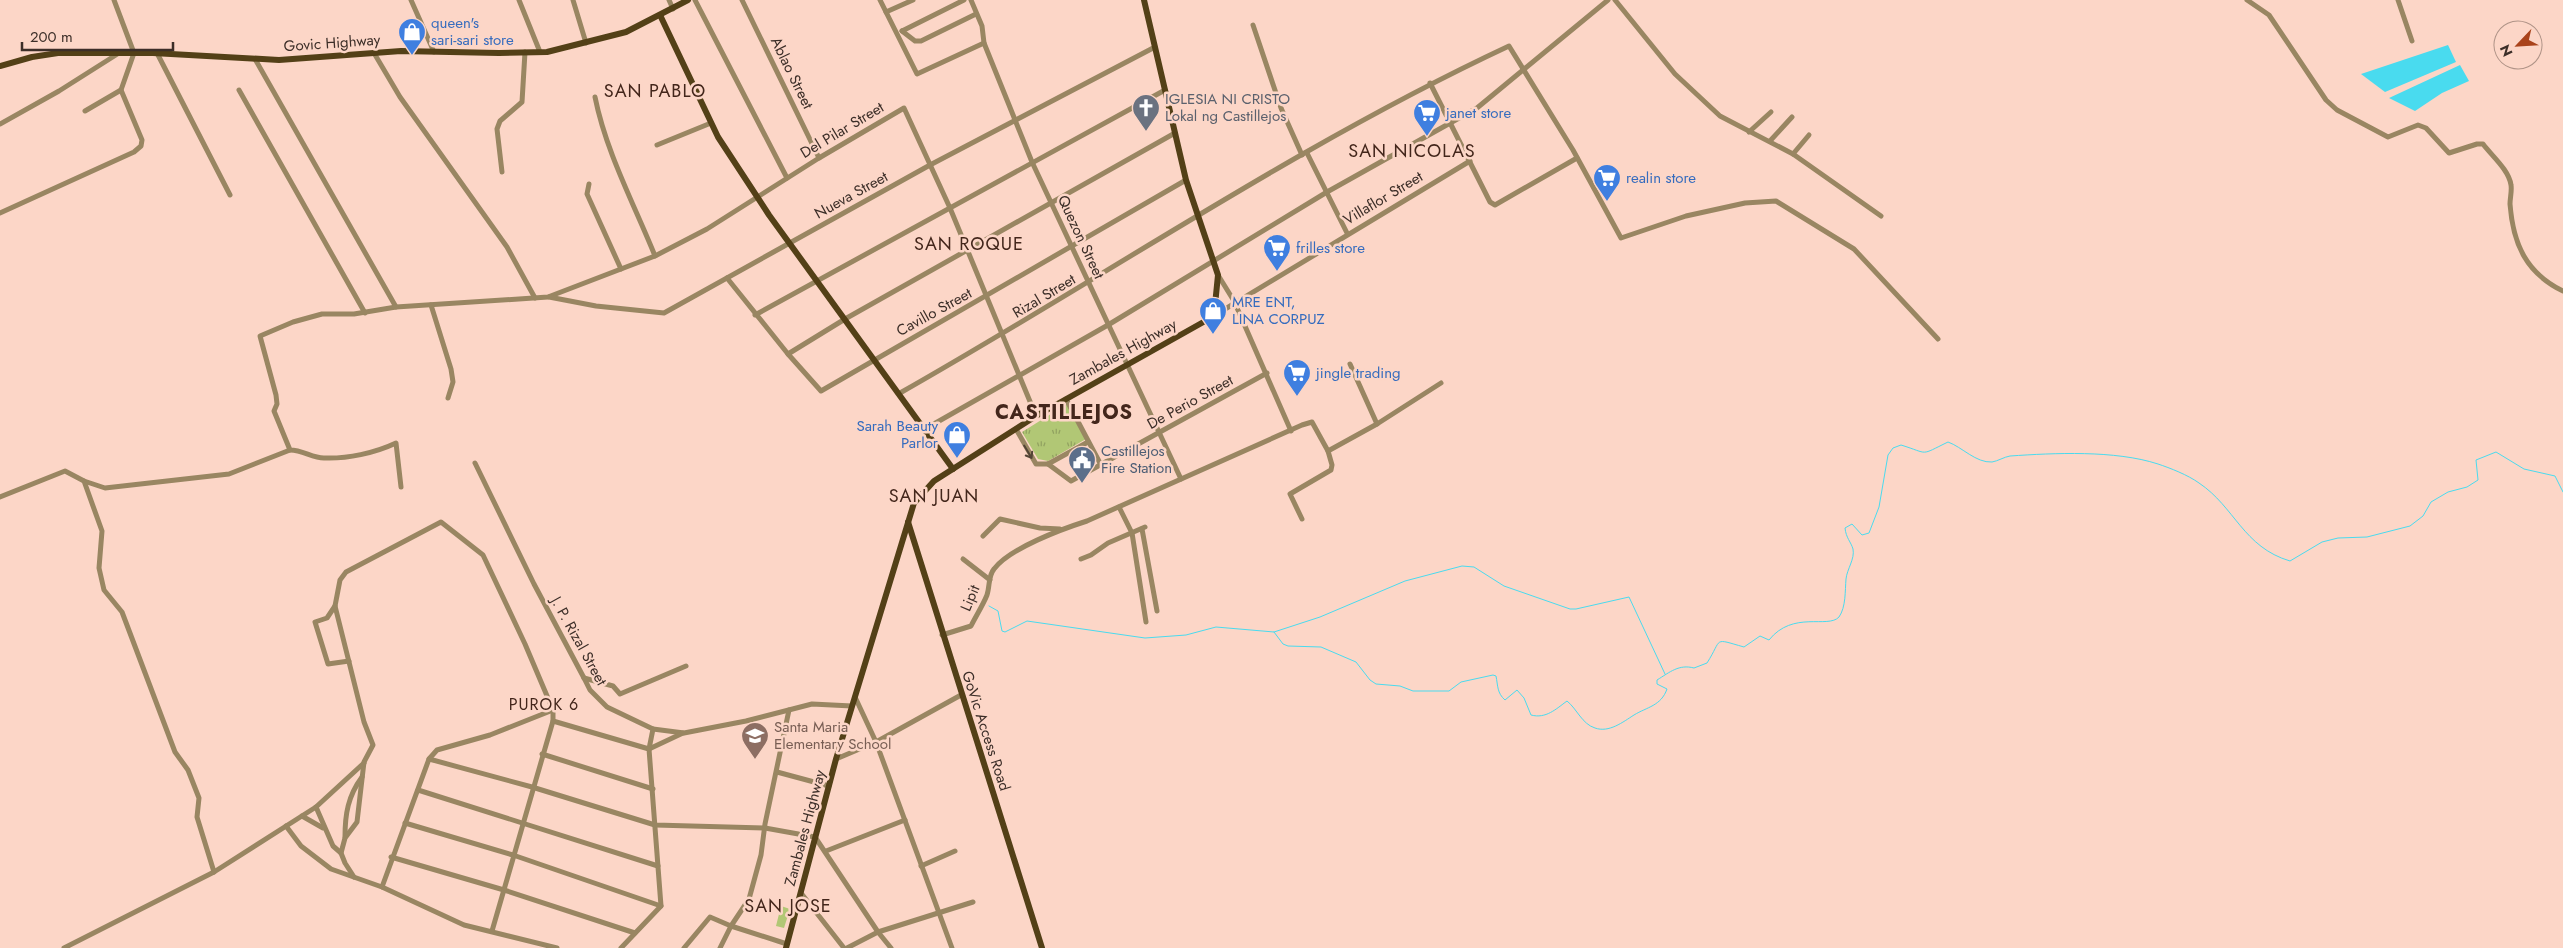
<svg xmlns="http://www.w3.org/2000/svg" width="2563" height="948" viewBox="0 0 2563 948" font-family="Jost,sans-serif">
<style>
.park{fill:url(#park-tufts)}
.pitch{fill:#b1c775}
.water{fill:#49dbef}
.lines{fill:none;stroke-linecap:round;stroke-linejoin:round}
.stream{stroke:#49dbef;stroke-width:1}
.minor{stroke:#998662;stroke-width:5}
.major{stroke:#534017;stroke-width:6}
.oneway{stroke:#534436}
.labels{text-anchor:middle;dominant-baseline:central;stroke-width:5;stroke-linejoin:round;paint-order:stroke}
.shop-label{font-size:15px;fill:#366cbe;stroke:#fcd6c7;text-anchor:start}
.street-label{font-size:15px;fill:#3c2e28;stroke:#fcd6c7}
.worship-label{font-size:15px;fill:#5b616d;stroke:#fcd6c7;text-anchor:start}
.service-label{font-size:15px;fill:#4e5e75;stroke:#fcd6c7;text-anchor:start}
.education-label{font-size:15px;fill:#785e54;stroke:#fcd6c7;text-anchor:start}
.neighbourhood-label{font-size:16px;letter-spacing:1px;fill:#43261b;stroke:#fcd6c7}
.quarter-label{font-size:18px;letter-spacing:1px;fill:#43261b;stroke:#fcd6c7}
.district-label{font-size:20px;font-weight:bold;letter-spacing:1px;fill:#43261b;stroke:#fcd6c7}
</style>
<defs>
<pattern id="park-tufts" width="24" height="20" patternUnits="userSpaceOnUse" patternTransform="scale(1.25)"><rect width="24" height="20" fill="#b1c775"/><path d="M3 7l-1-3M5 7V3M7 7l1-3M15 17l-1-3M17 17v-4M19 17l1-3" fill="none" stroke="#91a260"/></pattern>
</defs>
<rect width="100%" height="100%" fill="#fcd6c7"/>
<polygon class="park" points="1067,404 1086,439 1048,461 1038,459 1022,432"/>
<polygon class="pitch" points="781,906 790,909 784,928 776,926"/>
<g class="water">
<polygon points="2448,45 2456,62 2385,92 2361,74"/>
<polygon points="2460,65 2469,81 2442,93 2415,111 2389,98"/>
</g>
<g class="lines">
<g class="stream">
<polyline points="989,606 998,611 1002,631 1005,632 1027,621 1145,638 1186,635 1216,627 1274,632 1320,617 1405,581 1462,566 1474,567 1504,586 1570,609 1576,609 1629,597 1665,674"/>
<path d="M1274 632 1283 644 1288 646 1321 647 1356 662 1370 680 1376 684 1400 686 1413 691H1449L1461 682 1493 675 1496 676C1498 686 1497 693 1505 700L1517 690 1524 698 1531 715C1546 719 1556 709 1567 701 1577 709 1582 724 1595 728 1609 733 1623 722 1634 715 1647 707 1661 706 1667 689L1657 684V680C1670 672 1679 664 1694 668L1707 663C1723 638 1712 638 1744 647L1760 636 1769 640C1793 610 1828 629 1839 617 1846 607 1845 591 1846 579 1847 569 1855 559 1853 549 1851 542 1846 538 1845 528L1852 524 1862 535 1869 533 1879 507 1888 455 1893 448 1901 445C1930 454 1919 456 1948 442 1962 447 1976 463 1992 462 1998 461 2004 457 2010 456 2054 453 2115 450 2158 464 2170 468 2188 475 2199 483 2235 507 2243 547 2290 561L2322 542 2338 538 2367 537 2410 526 2423 516 2431 502 2448 492 2467 487 2478 480 2476 460 2496 452 2524 469 2555 476 2563 492"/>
</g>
<g class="minor">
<polyline points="411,0 434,52"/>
<polyline points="519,0 540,52"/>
<polyline points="573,0 586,43"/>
<polyline points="669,0 673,9"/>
<polyline points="695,0 787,178"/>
<polyline points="742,0 819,158"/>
<polyline points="880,0 917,74 984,43"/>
<polyline points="971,0 982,26 984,43 1032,162 1181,479"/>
<polyline points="1615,0 1675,74 1720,116 1793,154 1881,216"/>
<path d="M2247 0 2269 15 2326 100 2337 110 2388 137 2418 125 2426 128 2449 153 2477 144H2483C2492 156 2509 170 2511 185 2512 191 2510 198 2510 204 2513 244 2526 273 2563 291"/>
<polyline points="2398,0 2412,41"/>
<polyline points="886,12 913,0"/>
<polyline points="1253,25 1281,108 1302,155"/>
<polyline points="902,31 915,41 921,41 976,14"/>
<polyline points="902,31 964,0"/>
<polyline points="157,53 230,195"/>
<polyline points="374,53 400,97 507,247 535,298"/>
<polyline points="255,59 396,307 548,297 655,256 707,229 819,158 904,108 950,208 1036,416"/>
<polyline points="1430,83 1490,202 1495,205 1577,158"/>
<polyline points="239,90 365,313"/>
<path d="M595 97C606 152 634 204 655 256"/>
<polyline points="85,111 121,90 134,53 114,0"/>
<polyline points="0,124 59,91 119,53"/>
<polyline points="1749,132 1771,112"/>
<polyline points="1770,141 1792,117"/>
<polyline points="657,145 711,123"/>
<polyline points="1307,153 1347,233"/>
<polyline points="1793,154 1809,135"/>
<polyline points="502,172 497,129 500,121 522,102 525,52"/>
<polyline points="589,184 587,194 621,269"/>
<polyline points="0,213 134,152 141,146 142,140 121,90"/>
<polyline points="1218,275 1234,301 1291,431"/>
<polyline points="727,278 788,354 821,391 1186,180"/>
<polyline points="549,297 596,306 664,313 930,165 1155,47"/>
<polyline points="431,305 451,369 453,382 448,398"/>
<path d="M396 307 354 314H322L293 322 260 336 276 395 277 404 274 411 290 450C303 450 312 458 324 458 347 459 375 453 396 443L401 487"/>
<polyline points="755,315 1165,90"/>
<polyline points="1207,320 1470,161"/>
<polyline points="788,354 845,319 1175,133"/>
<polyline points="1350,364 1377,424"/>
<path d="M900 393C1103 278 1297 145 1509 46L1573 150 1621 238 1686 216 1745 203 1776 201 1854 249 1938 339"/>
<polyline points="1066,399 1101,465"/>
<polyline points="925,429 1108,325 1327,192 1477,108 1608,0"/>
<polyline points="1016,429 1036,464 1048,464 1088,442"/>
<polyline points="475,463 534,584 584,678 590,690 607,707 653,729 684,733 746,721 812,704 852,706"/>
<polyline points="1048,464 1071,481 1267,373"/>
<polyline points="84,481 105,488 229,474 290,450"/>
<polyline points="0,497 65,471 84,481 102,531 99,568 104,590 122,612 175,752 188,770 199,798 197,817 214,872"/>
<polyline points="1119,507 1132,533 1146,622"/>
<polyline points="1302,519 1290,494 1331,470 1332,465 1328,451 1377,424 1441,383"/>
<polyline points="1142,529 1157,611"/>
<polyline points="983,536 1000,519 1040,528 1060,529"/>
<polyline points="963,559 990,580"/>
<polyline points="1081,559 1091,555 1108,543 1145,527"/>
<polyline points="335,606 327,618 315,622 328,664 349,661"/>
<path d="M942 635 971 626C976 616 983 605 987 595 990 586 988 576 994 569 1010 548 1062 529 1087 521L1302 425 1312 422 1328 451"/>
<polyline points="584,678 613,686 620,694 686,666"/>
<polyline points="855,697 876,742 952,948"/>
<polyline points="553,721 649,749 661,906 621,948"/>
<polyline points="649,749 683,733"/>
<polyline points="649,749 653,729"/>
<polyline points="542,754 653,789"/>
<polyline points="429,759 532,787 655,825 765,828 815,837 878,932 891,948"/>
<polyline points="836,759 876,742 961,695"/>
<polyline points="777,772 829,786"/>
<polyline points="418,790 658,866"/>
<polyline points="316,807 333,846 341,853"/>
<polyline points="302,816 323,828"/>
<polyline points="405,823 513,855 661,906"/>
<polyline points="286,826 301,846 331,869 382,887 464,925 557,948"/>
<path d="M345 837C345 814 348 796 362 777"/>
<polyline points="826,851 905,820"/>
<polyline points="391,857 504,890 635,933"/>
<polyline points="921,866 955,851"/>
<polyline points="354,877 345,863 341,853 345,838 357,822 364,762 373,745 364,722 335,606 340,580 346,572 441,522 483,555 525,644 553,710 553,721 492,931"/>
<polyline points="382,887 429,759 437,750 490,735 553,710"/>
<polyline points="801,893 844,948"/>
<polyline points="64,948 214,872 316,807 364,763"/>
<polyline points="684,948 710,917 731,926 787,944"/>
<polyline points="720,948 731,926 749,899 761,855 765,824 789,710"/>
<polyline points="847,948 878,932 973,902"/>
</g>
<g class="major">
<polyline points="660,15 718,137 769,215 953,469"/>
<polyline points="0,66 32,57 58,53 153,53 279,60 401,51 499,53 547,52 626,32 688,0"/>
<polyline points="908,522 1042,948"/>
<polyline points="786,948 836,759 914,503 934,481 1036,416 1207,320 1215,305 1218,275 1186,180 1144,0"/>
</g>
</g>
<defs><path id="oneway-shaft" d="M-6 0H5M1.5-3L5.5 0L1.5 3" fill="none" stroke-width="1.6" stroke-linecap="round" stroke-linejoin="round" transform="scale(1.25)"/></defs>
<use class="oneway" href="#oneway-shaft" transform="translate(1028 452) rotate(59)"/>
<defs>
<symbol id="shop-pin" viewBox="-11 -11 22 30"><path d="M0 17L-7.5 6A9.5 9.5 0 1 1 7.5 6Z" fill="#3f7fe0" stroke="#fcd6c7"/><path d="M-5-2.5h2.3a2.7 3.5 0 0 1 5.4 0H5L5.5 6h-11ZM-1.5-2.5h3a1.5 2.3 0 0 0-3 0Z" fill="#fff"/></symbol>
<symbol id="church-pin" viewBox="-11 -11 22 30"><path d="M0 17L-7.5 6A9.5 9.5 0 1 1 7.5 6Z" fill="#6b7280" stroke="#fcd6c7"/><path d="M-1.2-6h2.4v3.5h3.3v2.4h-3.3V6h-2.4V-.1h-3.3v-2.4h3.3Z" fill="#fff"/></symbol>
<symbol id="supermarket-pin" viewBox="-11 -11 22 30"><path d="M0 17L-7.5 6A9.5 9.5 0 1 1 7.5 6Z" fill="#3f7fe0" stroke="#fcd6c7"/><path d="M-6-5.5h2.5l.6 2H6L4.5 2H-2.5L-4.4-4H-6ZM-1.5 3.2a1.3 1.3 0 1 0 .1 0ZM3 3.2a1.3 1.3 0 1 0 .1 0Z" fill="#fff"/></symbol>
<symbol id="civic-pin" viewBox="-11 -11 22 30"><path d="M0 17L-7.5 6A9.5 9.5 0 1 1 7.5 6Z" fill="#5c6f8a" stroke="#fcd6c7"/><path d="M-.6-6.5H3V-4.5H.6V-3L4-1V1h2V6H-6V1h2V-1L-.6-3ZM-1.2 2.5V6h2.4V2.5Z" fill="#fff"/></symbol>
<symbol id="school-pin" viewBox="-11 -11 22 30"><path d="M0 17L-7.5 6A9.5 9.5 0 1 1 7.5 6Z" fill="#8d6e63" stroke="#fcd6c7"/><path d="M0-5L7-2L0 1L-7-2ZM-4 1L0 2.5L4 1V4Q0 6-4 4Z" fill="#fff"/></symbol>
</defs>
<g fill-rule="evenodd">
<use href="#shop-pin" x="396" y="16" width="32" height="43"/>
<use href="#church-pin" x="1130" y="92" width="32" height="43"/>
<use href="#supermarket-pin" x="1411" y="97" width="32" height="43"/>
<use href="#supermarket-pin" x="1591" y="162" width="32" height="43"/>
<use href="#supermarket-pin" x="1261" y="232" width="32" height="43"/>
<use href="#shop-pin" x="1197" y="295" width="32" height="43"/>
<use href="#supermarket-pin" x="1281" y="357" width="32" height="43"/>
<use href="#shop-pin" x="941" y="419" width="32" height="43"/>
<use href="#civic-pin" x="1066" y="444" width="32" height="43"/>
<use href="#school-pin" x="739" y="720" width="32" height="43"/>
</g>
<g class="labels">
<g class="shop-label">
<text x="431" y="23">queen's<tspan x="431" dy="17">sari-sari store</tspan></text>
<text x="1446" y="113">janet store</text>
<text x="1626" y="178">realin store</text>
<text x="1296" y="248">frilles store</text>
<text x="1232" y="302">MRE ENT,<tspan x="1232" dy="17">LINA CORPUZ</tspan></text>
<text x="1316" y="373">jingle trading</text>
<text x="938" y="426" text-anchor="end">Sarah Beauty<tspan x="938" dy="17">Parlor</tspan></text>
</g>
<g class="street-label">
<text transform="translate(332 43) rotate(-4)">Govic Highway</text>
<text transform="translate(792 73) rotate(64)">Ablao Street</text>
<text transform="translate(842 130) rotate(-31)">Del Pilar Street</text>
<text transform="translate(851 195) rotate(-29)">Nueva Street</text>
<text transform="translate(1383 198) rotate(-31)">Villaflor Street</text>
<text transform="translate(1081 237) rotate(65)">Quezon Street</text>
<text transform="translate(1044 296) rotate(-31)">Rizal Street</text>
<text transform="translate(934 312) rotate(-29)">Cavillo Street</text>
<text transform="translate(1123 352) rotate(-29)">Zambales Highway</text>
<text transform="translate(1190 402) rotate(-29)">De Perio Street</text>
<text transform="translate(970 598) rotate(-67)">Lipit</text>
<text transform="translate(579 641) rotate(61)">J. P. Rizal Street</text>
<text transform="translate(986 731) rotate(72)">GoVic Access Road</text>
<text transform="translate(805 828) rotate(-75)">Zambales Highway</text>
</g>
<g class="worship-label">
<text x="1165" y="99">IGLESIA NI CRISTO<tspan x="1165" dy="17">Lokal ng Castillejos</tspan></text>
</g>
<g class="service-label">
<text x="1101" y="451">Castillejos<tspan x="1101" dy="17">Fire Station</tspan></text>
</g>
<g class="education-label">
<text x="774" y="727">Santa Maria<tspan x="774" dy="17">Elementary School</tspan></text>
</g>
<g class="neighbourhood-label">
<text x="544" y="704">PUROK 6</text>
</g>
<g class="quarter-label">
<text x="655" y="91">SAN PABLO</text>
<text x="1412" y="151">SAN NICOLAS</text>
<text x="969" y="244">SAN ROQUE</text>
<text x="934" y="496">SAN JUAN</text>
<text x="788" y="906">SAN JOSE</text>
</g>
<g class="district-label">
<text x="1064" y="412">CASTILLEJOS</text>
</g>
</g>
<g transform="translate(2518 45) rotate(245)"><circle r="24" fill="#fcd6c7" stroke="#af9387"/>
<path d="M0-4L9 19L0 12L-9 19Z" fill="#a9431b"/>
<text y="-8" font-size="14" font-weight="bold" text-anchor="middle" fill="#3c2e28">N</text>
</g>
<path d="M22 42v8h151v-8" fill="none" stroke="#3c2e28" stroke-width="2.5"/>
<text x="30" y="42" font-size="15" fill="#3c2e28" stroke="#fcd6c7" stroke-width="4" paint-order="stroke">200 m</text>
</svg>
